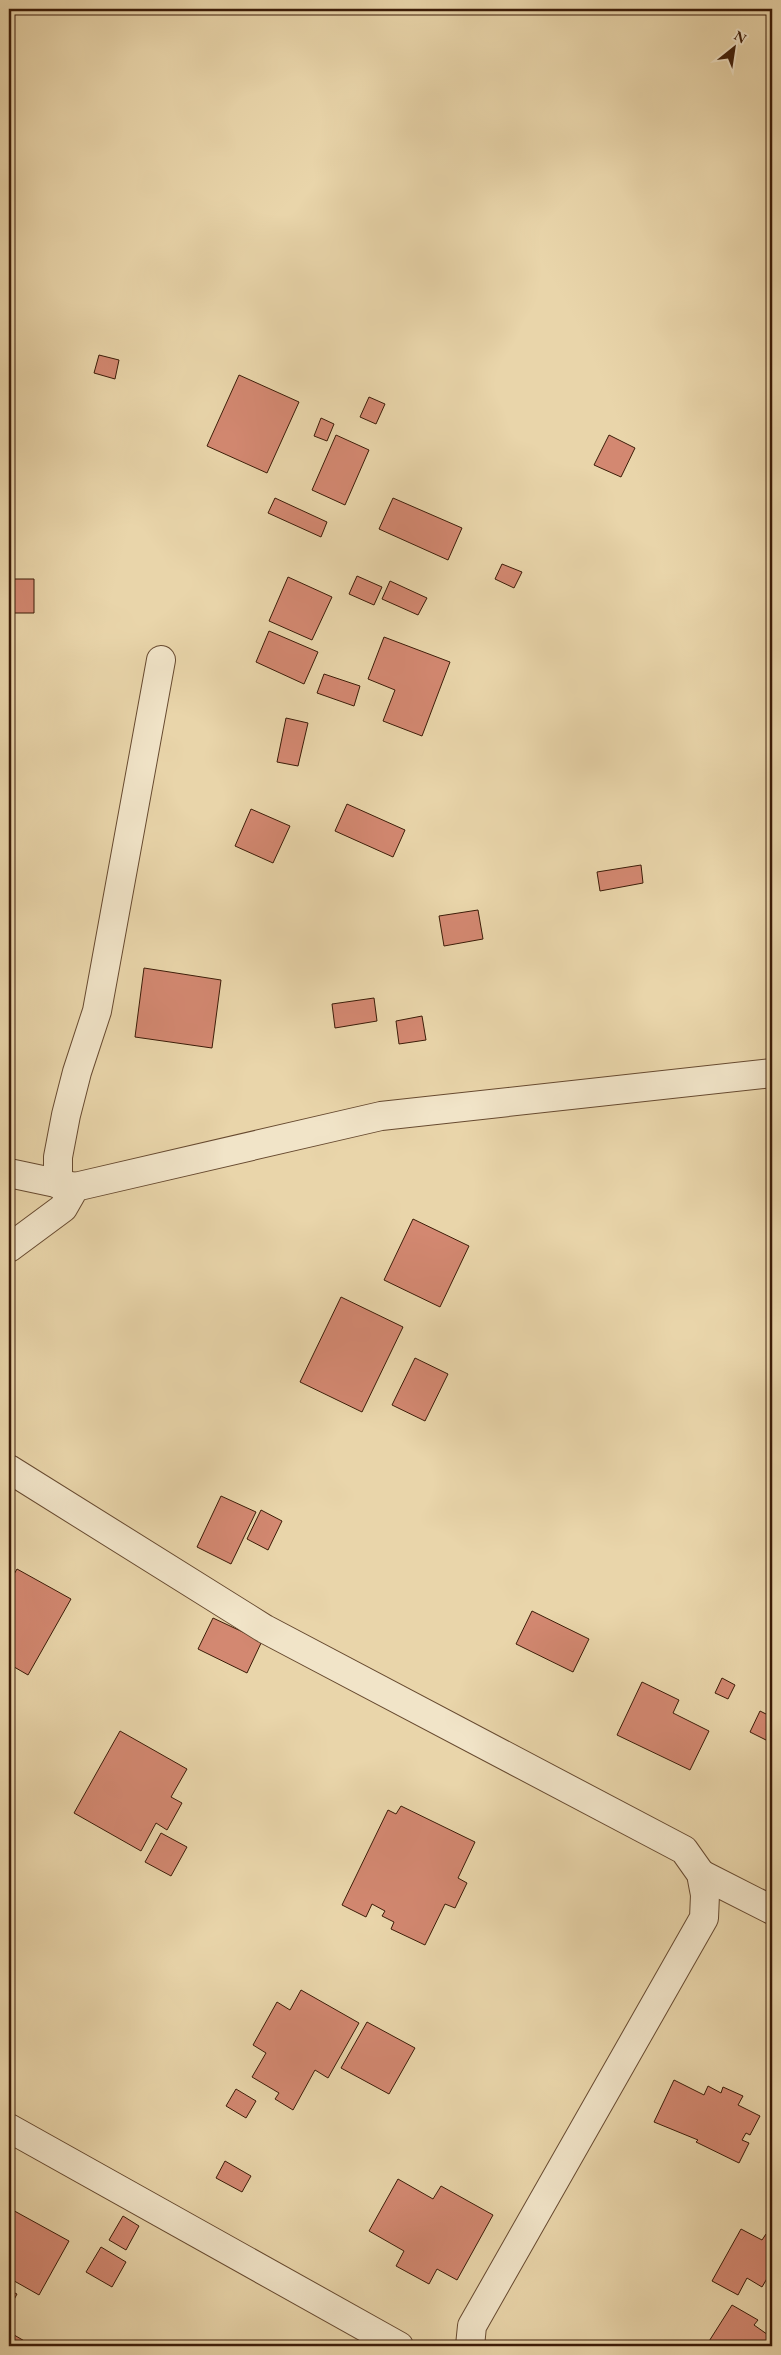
<svg xmlns="http://www.w3.org/2000/svg" width="781" height="2355" viewBox="0 0 781 2355" font-family="'EB Garamond',serif">
<style>
.building{fill:#d38871;stroke:#3c1c08}
.lines{fill:none;stroke-linecap:round;stroke-linejoin:round}
.minor-casing{stroke:#674a30;stroke-width:30}
.minor{stroke:#f1e4c8;stroke-width:28}
</style>
<rect width="100%" height="100%" fill="#e9d5aa"/>
<filter id="stains"><feTurbulence type="fractalNoise" baseFrequency=".004" numOctaves="4"/><feColorMatrix values="0 0 0 0 .2 0 0 0 0 .09 0 0 0 0 .02 0 0 0 .5 -.17"/></filter>
<radialGradient id="worn" r=".72"><stop offset=".6" stop-color="#630" stop-opacity="0"/><stop offset="1" stop-color="#630" stop-opacity=".3"/></radialGradient>
<g class="building">
<polygon points="99,355 119,360 115,379 94,373"/>
<polygon points="239,375 299,402 267,473 207,446"/>
<polygon points="369,397 385,404 376,424 360,417"/>
<polygon points="321,418 334,424 327,441 314,436"/>
<polygon points="336,435 369,450 345,505 312,490"/>
<polygon points="609,435 635,448 621,477 594,465"/>
<polygon points="275,498 327,522 321,537 268,513"/>
<polygon points="393,498 462,528 448,560 379,529"/>
<polygon points="9,563 13,563 13,579 34,579 34,613 9,613"/>
<polygon points="502,564 522,572 514,588 495,579"/>
<polygon points="357,576 382,587 374,605 349,594"/>
<polygon points="288,577 332,597 312,640 269,621"/>
<polygon points="390,581 427,598 418,615 382,599"/>
<polygon points="269,631 318,652 304,684 256,662"/>
<polygon points="384,637 450,662 422,736 383,721 395,690 368,679"/>
<polygon points="324,674 360,686 354,706 317,693"/>
<polygon points="286,718 308,723 298,766 277,762"/>
<polygon points="347,804 405,830 393,857 335,831"/>
<polygon points="251,809 290,826 273,863 235,846"/>
<polygon points="641,865 643,883 600,891 597,872"/>
<polygon points="478,910 483,939 444,946 439,916"/>
<polygon points="144,968 221,980 212,1048 135,1037"/>
<polygon points="374,998 377,1021 335,1028 332,1004"/>
<polygon points="422,1016 426,1040 399,1044 396,1021"/>
<polygon points="413,1219 469,1246 440,1307 384,1280"/>
<polygon points="341,1297 403,1327 362,1412 300,1382"/>
<polygon points="415,1358 448,1374 425,1421 392,1405"/>
<polygon points="221,1496 256,1512 231,1564 197,1547"/>
<polygon points="261,1510 282,1521 268,1550 247,1539"/>
<polygon points="17,1569 71,1599 28,1675 9,1664 9,1583"/>
<polygon points="532,1611 589,1639 573,1672 516,1644"/>
<polygon points="213,1618 262,1641 247,1673 198,1649"/>
<polygon points="722,1678 735,1685 728,1699 715,1693"/>
<polygon points="642,1682 679,1700 673,1713 709,1731 690,1770 617,1735"/>
<polygon points="760,1711 772,1717 772,1728 766,1740 750,1732"/>
<polygon points="120,1731 187,1769 171,1797 182,1803 167,1830 156,1823 141,1851 74,1813"/>
<polygon points="401,1806 475,1842 458,1878 467,1883 455,1908 445,1904 425,1945 391,1929 394,1922 382,1916 385,1911 372,1904 366,1917 342,1905 388,1810 396,1814"/>
<polygon points="161,1833 187,1847 171,1876 145,1862"/>
<polygon points="301,1990 359,2023 328,2078 315,2070 293,2110 275,2099 279,2093 252,2077 266,2053 253,2045 277,2002 290,2010"/>
<polygon points="367,2022 415,2048 389,2094 341,2068"/>
<polygon points="674,2080 704,2095 708,2086 721,2093 723,2087 743,2096 738,2105 760,2116 750,2135 746,2133 742,2140 749,2143 739,2163 696,2142 698,2140 654,2122"/>
<polygon points="236,2089 256,2101 246,2118 226,2106"/>
<polygon points="225,2161 251,2176 242,2192 216,2178"/>
<polygon points="398,2179 433,2199 441,2186 493,2215 457,2280 437,2269 429,2284 396,2266 404,2251 369,2231"/>
<polygon points="9,2208 69,2241 39,2295 9,2278"/>
<polygon points="123,2216 139,2226 126,2250 109,2240"/>
<polygon points="741,2229 762,2240 766,2234 772,2238 772,2270 762,2287 747,2278 738,2295 712,2281"/>
<polygon points="101,2247 126,2262 112,2287 86,2272"/>
<polygon points="9,2290 17,2294 9,2309"/>
<polygon points="732,2305 758,2320 754,2325 771,2337 772,2334 772,2346 706,2346"/>
<polygon points="9,2332 33,2346 9,2346"/>
</g>
<g class="lines">
<defs>
<g id="minor">
<polyline points="9,1173 75,1187"/>
<polyline points="58,1184 58,1157 66,1115 77,1072 97,1011 161,660"/>
<polyline points="9,1248 63,1208 75,1187 381,1116 772,1073"/>
<polyline points="9,1469 265,1629 684,1850 701,1874 705,1895 704,1918 472,2326 470,2346"/>
<polyline points="701,1874 772,1910"/>
<polyline points="9,2128 399,2346"/>
</g>
</defs>
<use href="#minor" class="minor-casing"/>
<use href="#minor" class="minor"/>
</g>
<rect width="781" height="2355" fill="none" stroke="#e9d5aa" stroke-width="30"/>
<rect x="10" y="10" width="761" height="2335" fill="none" stroke="#3c1c08" stroke-width="2.5"/>
<rect x="15" y="15" width="751" height="2325" fill="none" stroke="#3c1c08"/>
<g transform="translate(734 48) rotate(30)" stroke="#f1e4c8" stroke-width="4" paint-order="stroke">
<path d="M0-4L9 19L0 12L-9 19Z" fill="#3c1c08"/>
<text y="-8" font-size="14" font-weight="bold" text-anchor="middle" fill="#3c1c08">N</text>
</g>
<rect width="100%" height="100%" filter="url(#stains)"/>
<rect width="100%" height="100%" fill="url(#worn)"/>
</svg>
